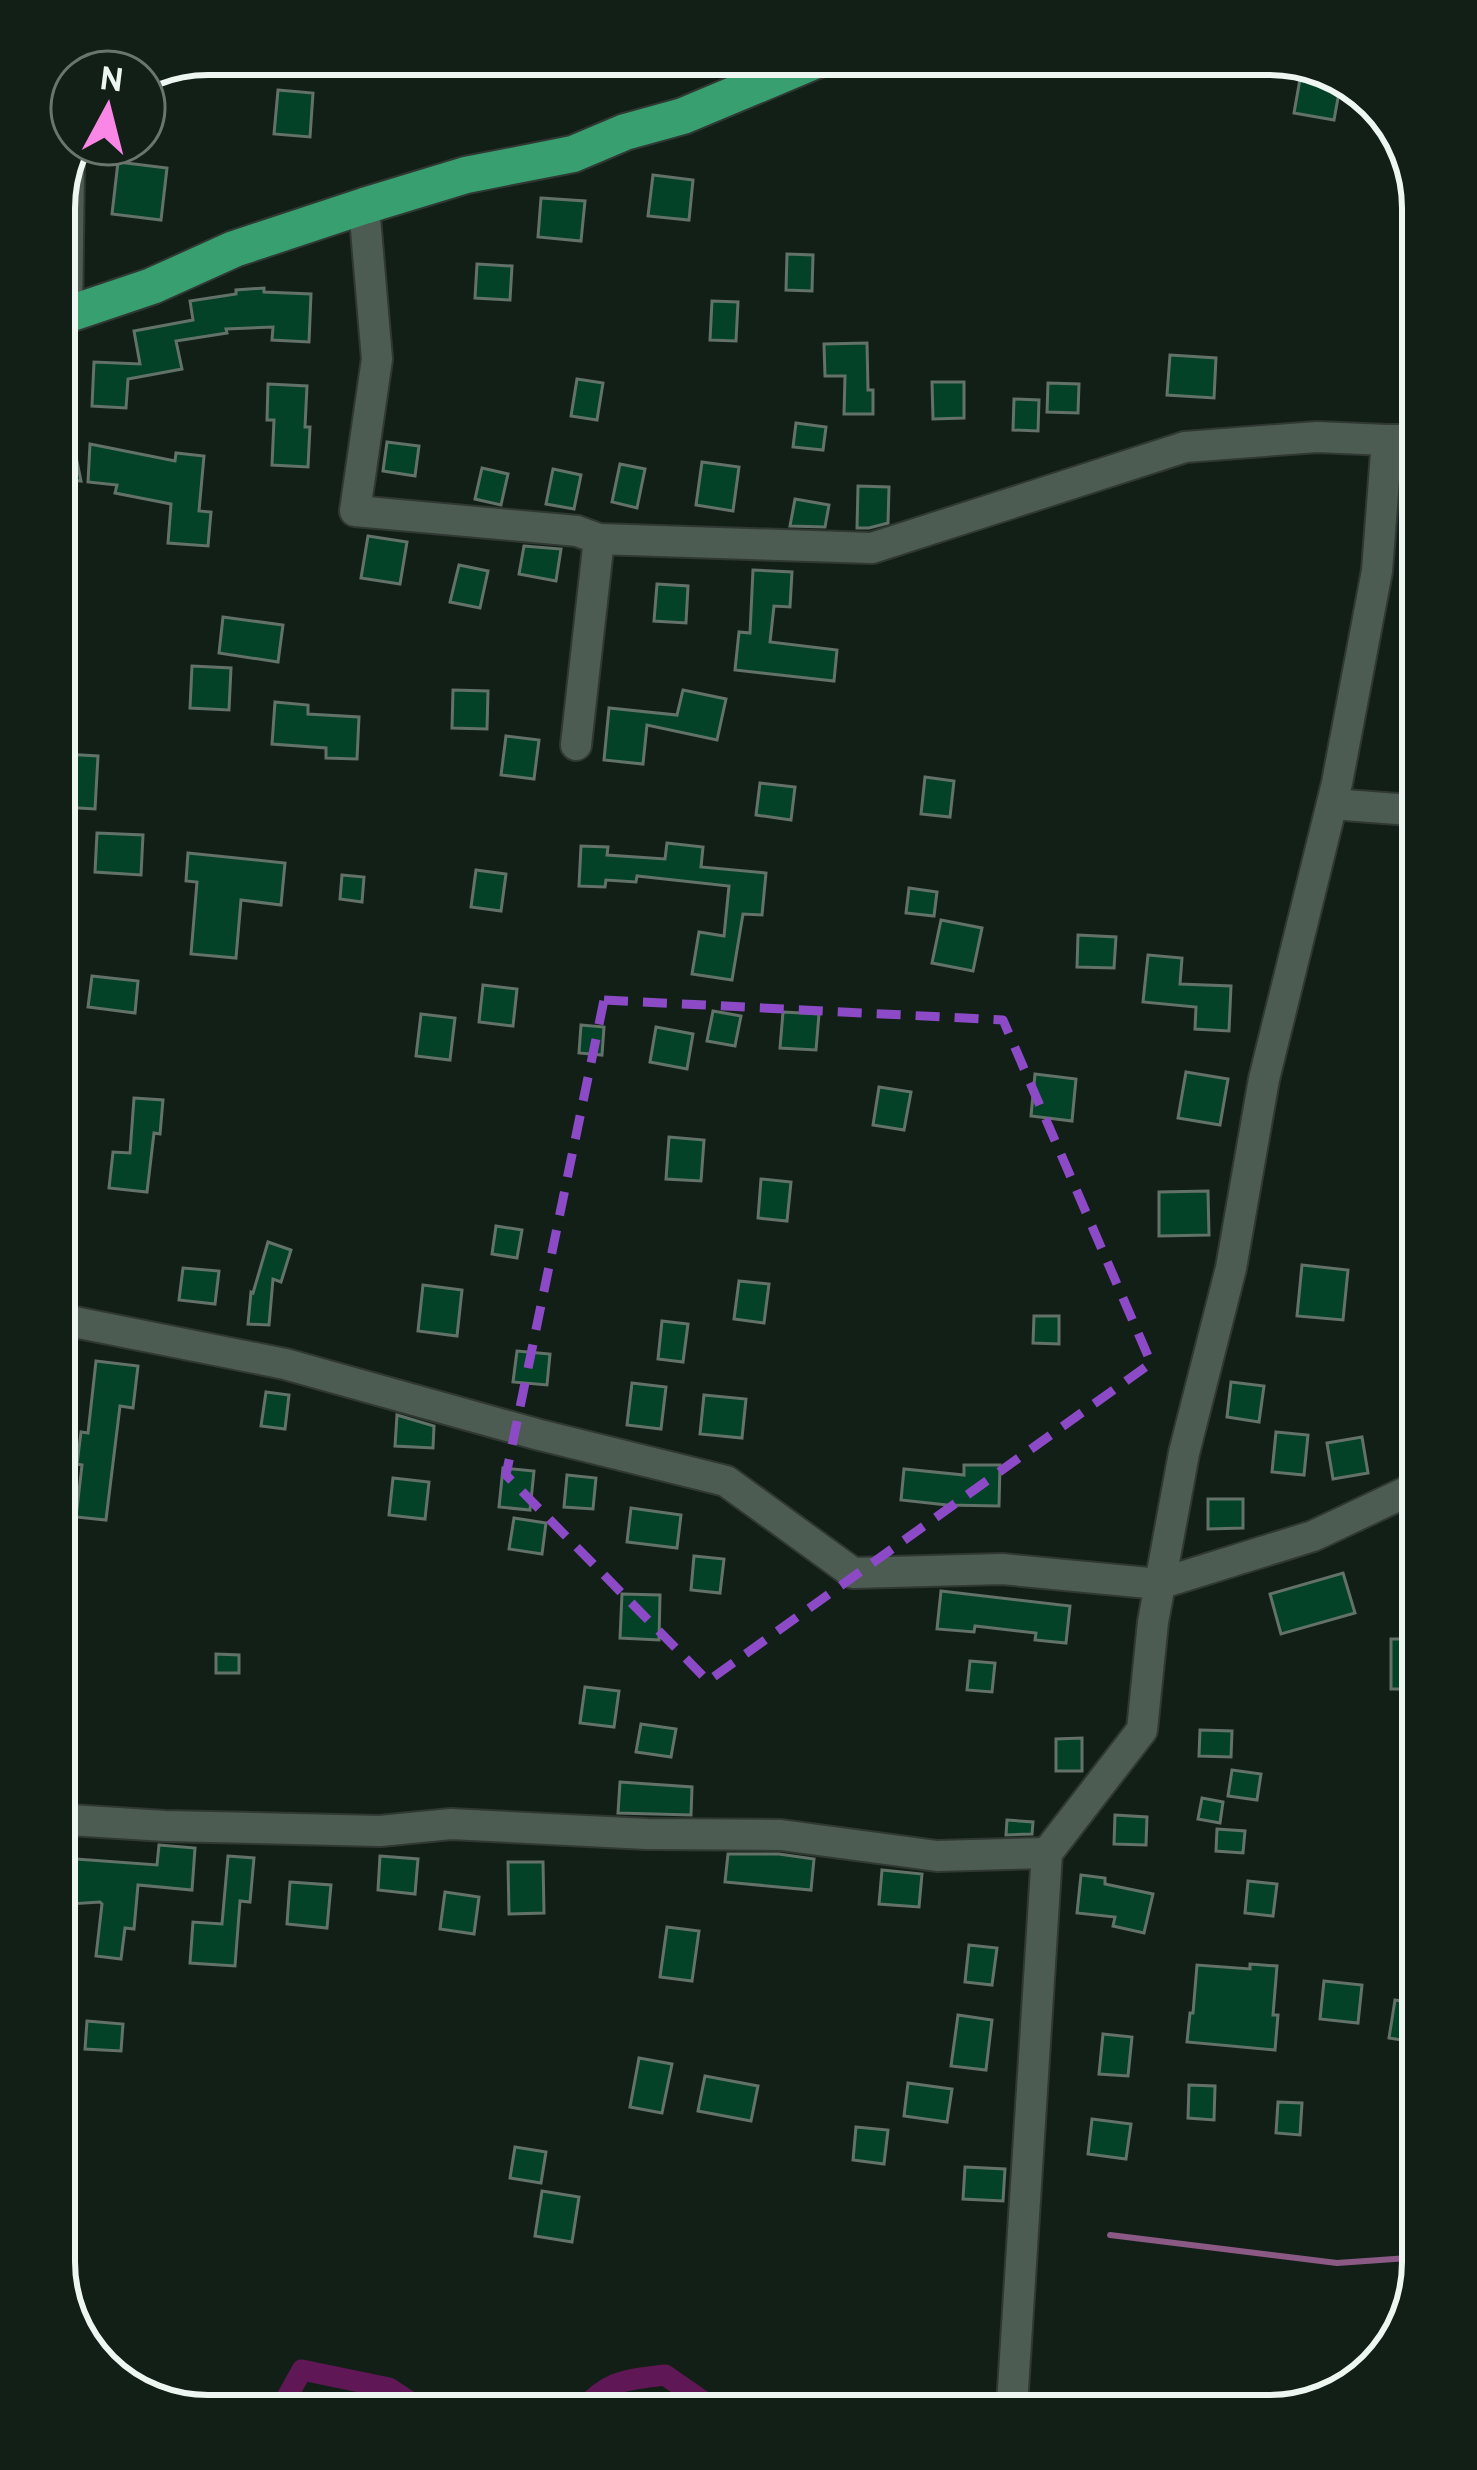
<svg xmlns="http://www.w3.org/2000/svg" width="1477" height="2470" viewBox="0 0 1477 2470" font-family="Overpass,sans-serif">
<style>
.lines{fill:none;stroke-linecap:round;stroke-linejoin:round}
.stream{stroke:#8b5a84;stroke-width:6}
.canal{stroke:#601756;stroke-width:21}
.building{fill:#034226;stroke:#627268;stroke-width:3}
.minor-casing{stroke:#303833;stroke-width:34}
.major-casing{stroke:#303833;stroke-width:40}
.minor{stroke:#4d5c53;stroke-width:30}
.major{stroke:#38a070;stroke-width:36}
.marked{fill:none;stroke:#8c4ac6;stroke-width:9;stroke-dasharray:24 15;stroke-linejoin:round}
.rim{fill:none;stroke:#eef6f1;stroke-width:6}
</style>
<rect width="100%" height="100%" fill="#121f17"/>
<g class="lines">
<polyline class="stream" points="1110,2235 1337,2263 1423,2257"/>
<g class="canal">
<path d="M581 2411C609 2379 625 2380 665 2375L714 2409"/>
<polyline points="277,2415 302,2370 389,2388 427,2413"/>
</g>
</g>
<g class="building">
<rect x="409" y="54" width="42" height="22"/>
<polygon points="1303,62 1342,76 1334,120 1294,113"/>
<polygon points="278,90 313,93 310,137 274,134"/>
<polygon points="118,162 167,168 161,220 112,214"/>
<polygon points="653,175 693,180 689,220 648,216"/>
<polygon points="541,198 585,201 581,241 538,237"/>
<polygon points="787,254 813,255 812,291 786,290"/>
<polygon points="477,264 512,266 510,300 475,298"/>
<polygon points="264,288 264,292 311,294 309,342 272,340 273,327 226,329 227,333 176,341 182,369 128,379 126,408 92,406 94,362 140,364 134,331 193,320 190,301 236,294 236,290"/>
<polygon points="712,301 738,302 736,341 710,340"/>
<polygon points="867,343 868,390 873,390 873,414 844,414 845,376 825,376 824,344"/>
<polygon points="1170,355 1216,358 1214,398 1167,395"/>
<polygon points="577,379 603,383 597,420 571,416"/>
<polygon points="932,382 964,382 964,418 933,419"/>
<polygon points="1048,383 1079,384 1078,413 1047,412"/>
<polygon points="268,384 307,386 305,427 310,427 308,467 272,465 274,420 267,420"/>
<polygon points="1014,399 1039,400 1038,431 1013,430"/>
<polygon points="68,417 81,481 58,479 64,418"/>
<polygon points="796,423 826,427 823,450 793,447"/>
<polygon points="387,442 419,446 415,476 383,471"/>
<polygon points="90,444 175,461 176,453 204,456 199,511 211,512 208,546 168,543 171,504 115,493 117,485 88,482"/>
<polygon points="702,462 739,467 733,511 696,505"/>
<polygon points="620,464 645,469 637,508 612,502"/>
<polygon points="482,468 508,474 501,505 475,499"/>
<polygon points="553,469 581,475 574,509 546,504"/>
<polygon points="858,486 889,487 888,523 869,528 857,528"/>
<polygon points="795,499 829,505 825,527 790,526"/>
<polygon points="368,536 407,542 400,584 361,578"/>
<polygon points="524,546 561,549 556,581 519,574"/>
<polygon points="459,565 488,571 480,608 450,602"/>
<polygon points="753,570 792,572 790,607 774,606 770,642 837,650 834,681 735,670 739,632 750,633"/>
<polygon points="657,584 688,586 686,623 654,621"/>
<polygon points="223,617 283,625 278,662 219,653"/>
<polygon points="192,666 231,668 229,710 190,708"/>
<polygon points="453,690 488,691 487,729 452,728"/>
<polygon points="683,690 726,699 717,740 647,725 643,764 604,760 609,708 677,715"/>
<polygon points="275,702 308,705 308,714 359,717 357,759 326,758 326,748 272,744"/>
<polygon points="506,736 539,740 534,779 501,775"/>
<polygon points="64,754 98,756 95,809 61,807"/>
<polygon points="925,777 954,781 950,817 921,814"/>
<polygon points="760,783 795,787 791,820 756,815"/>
<polygon points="97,833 143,835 141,875 95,872"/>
<polygon points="667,843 703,847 701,867 766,873 762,915 743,914 732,980 692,974 699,932 724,936 729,886 637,876 636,882 606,880 605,887 579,886 581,846 608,847 607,855 665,859"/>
<polygon points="188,853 285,863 281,905 241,900 236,958 191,954 197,882 186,881"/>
<polygon points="476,870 506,874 501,911 471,907"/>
<polygon points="342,875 364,877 362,902 340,899"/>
<polygon points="909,888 937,892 934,916 906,913"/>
<polygon points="941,920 982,928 973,971 932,963"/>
<polygon points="1078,935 1116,937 1114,968 1077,967"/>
<polygon points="1148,955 1182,958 1180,984 1231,986 1229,1031 1195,1029 1196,1007 1143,1002"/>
<polygon points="92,976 138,981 135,1013 88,1007"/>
<polygon points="483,985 517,989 513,1026 479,1022"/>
<polygon points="713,1011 741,1016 735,1046 707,1041"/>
<polygon points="783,1012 819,1014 816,1050 780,1048"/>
<polygon points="421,1014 455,1018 450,1060 416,1056"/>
<polygon points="54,1020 72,1020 70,1055 54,1055"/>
<polygon points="581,1025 604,1027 602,1055 579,1053"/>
<polygon points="656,1027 693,1034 687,1069 650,1062"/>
<polygon points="1186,1072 1228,1079 1220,1125 1178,1118"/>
<polygon points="1035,1074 1076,1079 1072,1121 1031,1116"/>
<polygon points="879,1087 911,1092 904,1130 873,1125"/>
<polygon points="134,1098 163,1100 160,1134 154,1133 147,1192 109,1188 113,1152 130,1153"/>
<polygon points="669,1137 704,1140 701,1181 666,1179"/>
<polygon points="761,1179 791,1182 787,1221 758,1218"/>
<polygon points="1208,1191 1209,1235 1159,1236 1159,1192"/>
<polygon points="496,1226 522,1230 517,1258 492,1254"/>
<polygon points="268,1242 291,1250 281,1282 273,1279 269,1325 248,1324 251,1292 253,1293"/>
<polygon points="54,1244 71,1246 67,1299 54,1298"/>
<polygon points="1302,1265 1348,1270 1343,1320 1297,1316"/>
<polygon points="183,1268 219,1271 215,1304 179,1300"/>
<polygon points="739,1281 769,1284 764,1323 734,1319"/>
<polygon points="423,1285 462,1290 457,1336 418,1331"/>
<polygon points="1034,1316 1059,1316 1059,1344 1033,1343"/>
<polygon points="662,1321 688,1324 683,1362 658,1359"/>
<polygon points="517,1351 550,1354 547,1385 513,1382"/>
<polygon points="96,1361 138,1366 133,1408 120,1406 106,1520 76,1517 82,1465 77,1464 81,1432 88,1433"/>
<polygon points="1231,1382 1264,1386 1259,1422 1227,1417"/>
<polygon points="632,1383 666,1387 661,1429 627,1425"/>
<polygon points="266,1392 289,1395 285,1429 261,1426"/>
<polygon points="704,1395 746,1399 742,1438 700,1434"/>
<polygon points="397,1415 434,1426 433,1448 395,1446"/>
<polygon points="1276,1432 1308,1435 1304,1475 1272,1472"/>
<polygon points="1362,1437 1368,1473 1333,1479 1327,1443"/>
<polygon points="964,1465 1000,1465 999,1506 947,1505 901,1500 904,1469 964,1475"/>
<polygon points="503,1468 534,1471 530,1510 499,1507"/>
<polygon points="567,1475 596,1478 593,1509 564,1507"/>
<polygon points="393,1478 429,1482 425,1519 389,1515"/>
<polygon points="1208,1499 1243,1499 1243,1528 1208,1529"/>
<polygon points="631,1508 681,1515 677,1548 627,1542"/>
<polygon points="514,1518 546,1523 542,1554 509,1549"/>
<polygon points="694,1556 724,1559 720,1593 691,1590"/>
<polygon points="1343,1573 1355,1613 1281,1634 1270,1594"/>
<polygon points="941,1591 1070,1606 1066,1643 1035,1640 1036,1633 975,1626 974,1632 937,1629"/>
<polygon points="622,1594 660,1595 659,1640 620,1638"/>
<rect x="1391" y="1639" width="32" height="50"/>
<polygon points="216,1654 239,1655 239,1673 216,1673"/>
<polygon points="970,1661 995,1663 992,1692 967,1690"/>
<polygon points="585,1687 619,1691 614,1727 580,1723"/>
<polygon points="641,1724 676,1729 671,1757 636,1752"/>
<polygon points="1200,1730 1232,1731 1231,1757 1199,1756"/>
<polygon points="1082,1738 1082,1771 1056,1771 1056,1739"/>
<polygon points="1232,1770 1261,1774 1257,1800 1228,1796"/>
<polygon points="620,1782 692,1787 691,1815 618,1813"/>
<polygon points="1202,1798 1223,1802 1220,1823 1198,1819"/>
<polygon points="1115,1815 1147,1817 1146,1845 1114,1844"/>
<polygon points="1007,1820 1033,1822 1032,1834 1006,1835"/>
<polygon points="1217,1829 1245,1831 1243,1853 1216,1851"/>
<polygon points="159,1845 195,1848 192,1890 138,1885 134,1929 125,1928 121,1959 96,1956 102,1904 100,1902 54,1905 54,1861 76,1859 157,1865"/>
<polygon points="728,1854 779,1854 814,1859 811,1890 725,1882"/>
<polygon points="228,1856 254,1858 250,1902 240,1901 235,1966 190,1963 193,1922 222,1924"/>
<polygon points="380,1856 418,1859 415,1894 378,1890"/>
<polygon points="508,1862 543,1862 544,1913 509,1914"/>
<polygon points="882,1870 922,1874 919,1907 879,1904"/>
<polygon points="1081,1875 1105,1878 1105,1884 1153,1894 1144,1933 1113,1926 1115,1917 1077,1913"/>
<polygon points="1248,1881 1277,1884 1273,1916 1245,1913"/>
<polygon points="290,1882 331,1885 327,1928 287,1924"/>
<polygon points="445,1892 479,1897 474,1934 440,1929"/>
<polygon points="667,1927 699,1931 692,1981 660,1977"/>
<polygon points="969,1945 997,1948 992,1985 965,1982"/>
<polygon points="1250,1964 1277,1966 1273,2015 1278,2015 1275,2050 1187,2042 1190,2013 1193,2013 1197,1965 1250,1969"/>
<polygon points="1324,1981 1362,1985 1358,2023 1320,2019"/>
<polygon points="1395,2000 1423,2004 1421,2043 1389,2038"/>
<polygon points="958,2015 992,2020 986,2070 951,2066"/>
<polygon points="87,2021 123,2024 121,2051 85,2049"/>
<polygon points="1103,2034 1132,2037 1128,2076 1099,2074"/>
<polygon points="639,2058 672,2064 662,2113 630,2107"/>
<polygon points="705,2076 758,2086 751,2121 698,2111"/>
<polygon points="908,2083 952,2089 947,2122 904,2116"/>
<polygon points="1189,2085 1215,2086 1214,2120 1188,2118"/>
<polygon points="1278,2102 1302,2103 1300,2135 1276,2133"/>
<polygon points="1092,2119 1131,2124 1126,2159 1088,2154"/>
<polygon points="856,2127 888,2130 884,2164 853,2160"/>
<polygon points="515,2147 546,2152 541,2183 510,2178"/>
<polygon points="965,2167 1005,2169 1003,2201 963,2199"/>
<polygon points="542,2191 579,2197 572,2242 535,2236"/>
</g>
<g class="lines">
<defs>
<g id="minor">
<polyline points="364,206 377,359 355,511 577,531 599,539 872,548 1185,447 1317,437 1387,440"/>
<polyline points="67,316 69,167"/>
<polyline points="576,745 599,539"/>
<polyline points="1332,804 1423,811"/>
<polyline points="54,1318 285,1364 536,1434 726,1481 853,1573 1002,1569 1159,1584 1313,1536 1423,1484"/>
<polyline points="54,1819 165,1826 380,1831 451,1824 647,1834 781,1835 937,1856 1047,1853"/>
<polyline points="1012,2405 1047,1853 1142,1730 1153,1622 1184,1453 1231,1268 1264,1079 1337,783 1377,571 1387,440 1423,440"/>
</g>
<polyline id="major" points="54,319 152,286 234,249 364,206 466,175 573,154 625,132 683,116 831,54"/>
</defs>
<use href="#minor" class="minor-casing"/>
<use href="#major" class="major-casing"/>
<use href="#minor" class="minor"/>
<use href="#major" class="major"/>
</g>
<path class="marked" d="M604 1000 1003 1020 1151 1363 708 1681 506 1475Z"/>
<path d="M0 0H1477V2470H0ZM208 75H1269A133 133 0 0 1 1402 208V2262A133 133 0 0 1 1269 2395H208A133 133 0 0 1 75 2262V208A133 133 0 0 1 208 75Z" fill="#121f17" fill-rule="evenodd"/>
<path class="rim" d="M208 75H1269A133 133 0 0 1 1402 208V2262A133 133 0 0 1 1269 2395H208A133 133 0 0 1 75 2262V208A133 133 0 0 1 208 75Z"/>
<g transform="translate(108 108) rotate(7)"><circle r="57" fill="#121f17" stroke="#6a756e" stroke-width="3"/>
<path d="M0-9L21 45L0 30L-21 45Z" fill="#fa87e6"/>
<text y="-18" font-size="33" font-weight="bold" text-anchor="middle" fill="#eef6f1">N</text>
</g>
</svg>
